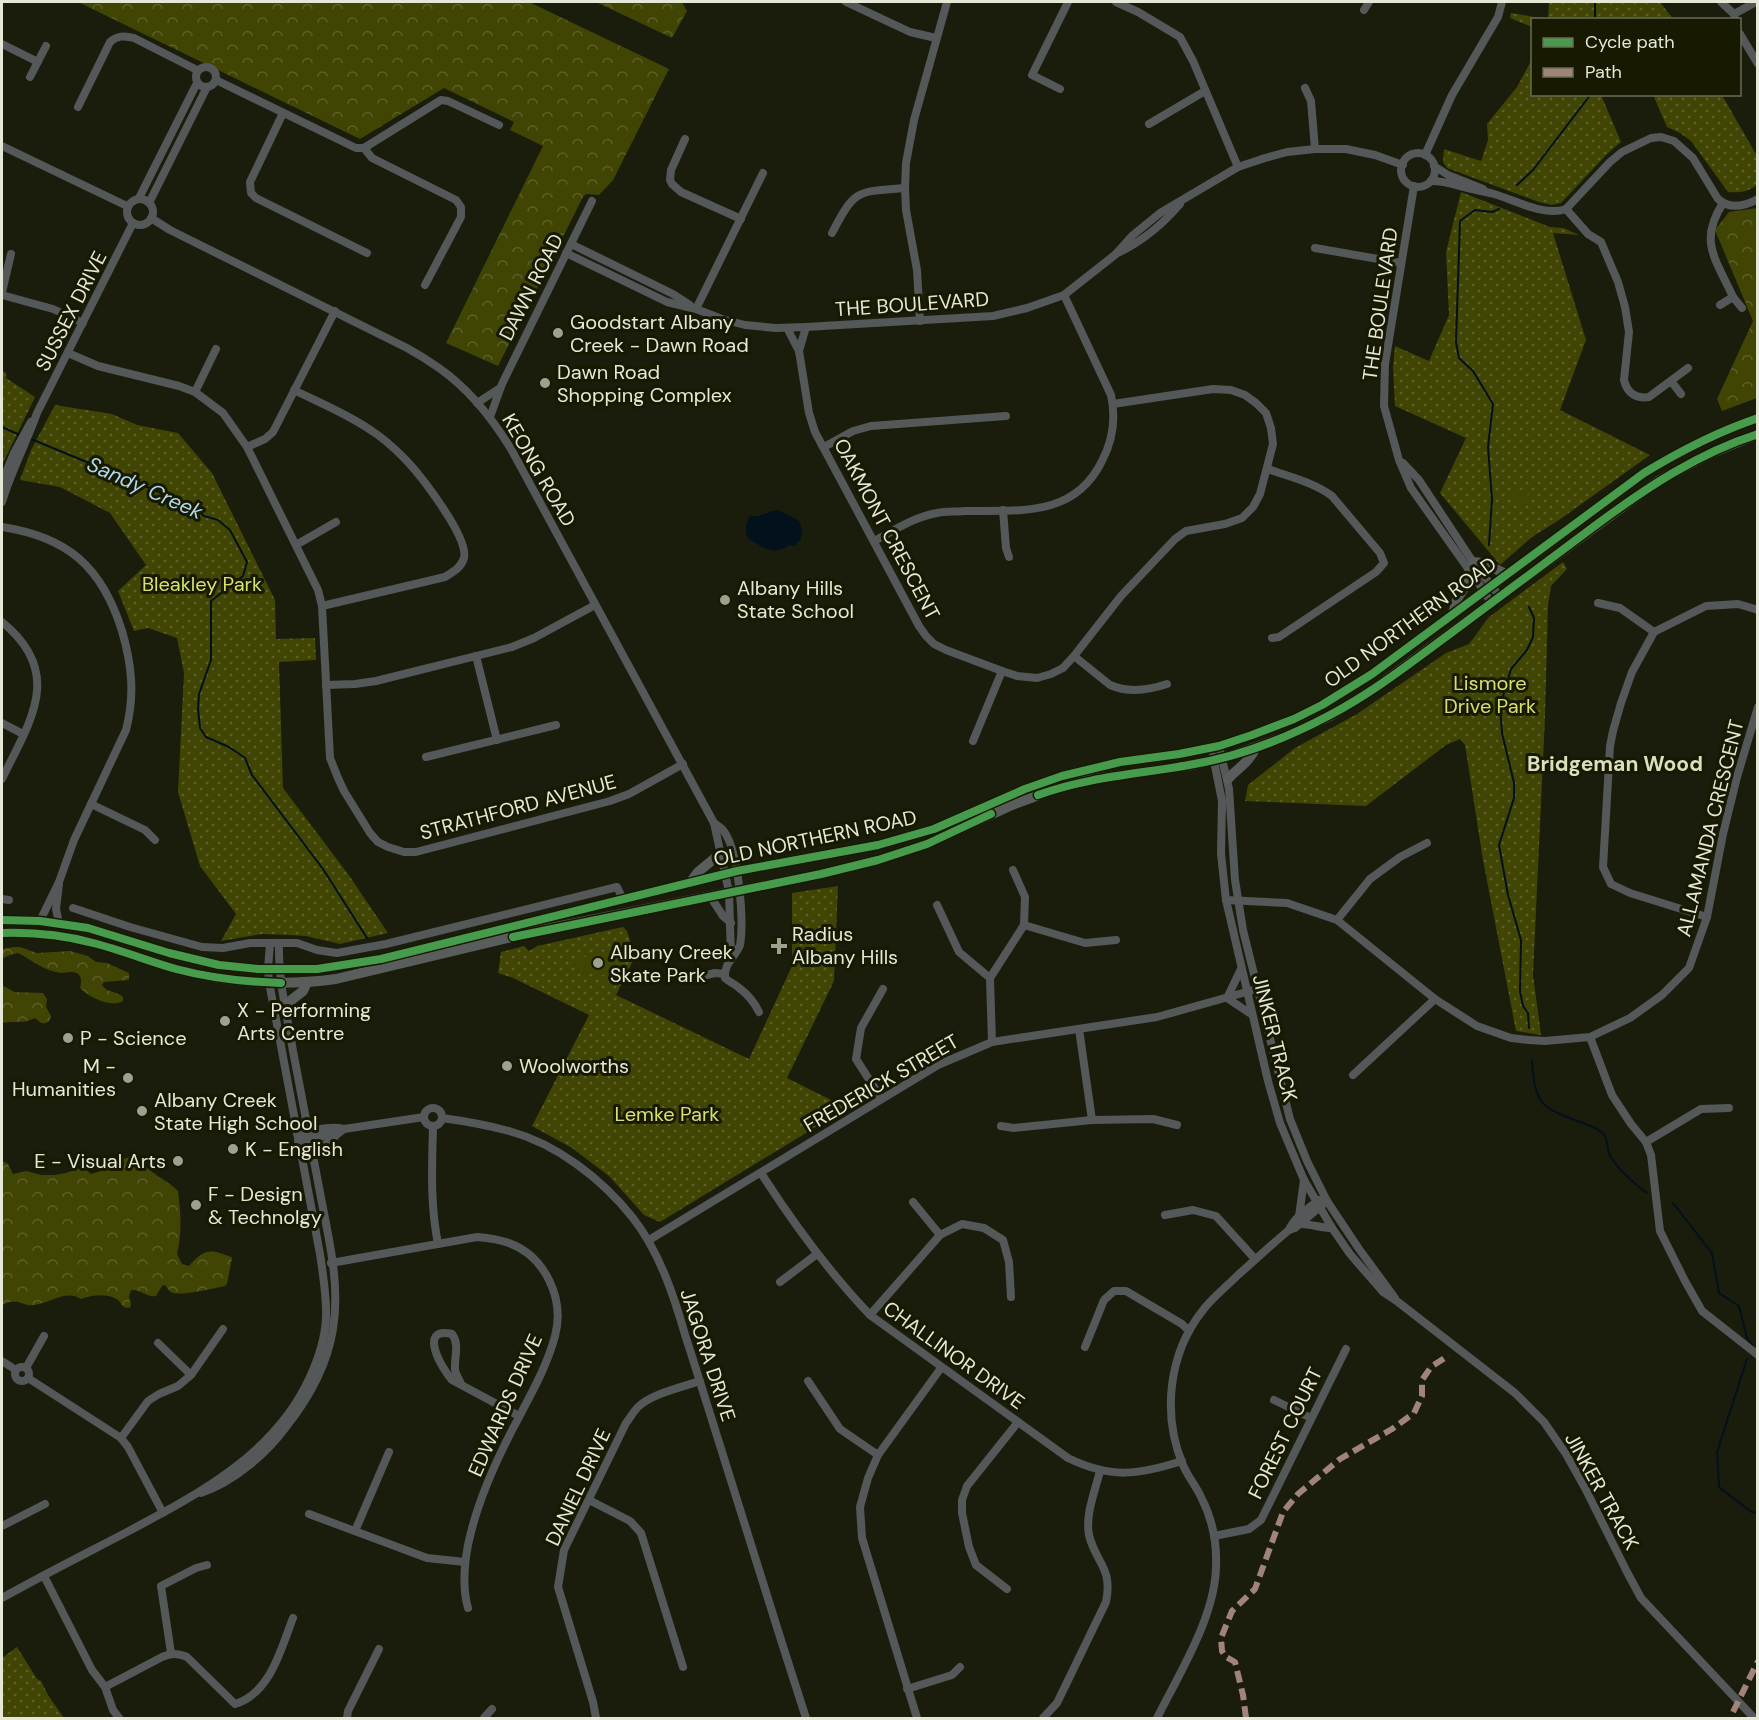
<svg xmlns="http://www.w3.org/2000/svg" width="1759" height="1720" viewBox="0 0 1759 1720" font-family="'DM Sans',sans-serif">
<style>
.forest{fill:url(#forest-crowns)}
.park{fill:url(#park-dots)}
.pitch{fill:#414504}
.water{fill:#02111c}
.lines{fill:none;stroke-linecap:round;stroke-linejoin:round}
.stream{stroke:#02111c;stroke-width:2}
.minor{stroke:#545858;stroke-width:8}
.highway{stroke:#595d5b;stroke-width:10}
.quiet{stroke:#a18479;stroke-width:6;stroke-dasharray:12 6;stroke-linecap:butt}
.cycleway-casing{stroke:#171900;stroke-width:11}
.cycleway{stroke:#469c4c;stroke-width:8}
.poi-dot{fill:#9ea190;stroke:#171900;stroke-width:2}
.labels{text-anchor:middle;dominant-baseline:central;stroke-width:6;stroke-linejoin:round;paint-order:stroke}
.street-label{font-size:20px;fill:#e5e8d7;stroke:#171900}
.poi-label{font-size:20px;fill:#e5e8d7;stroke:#171900;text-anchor:start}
.park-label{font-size:20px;fill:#d7e16f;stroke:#171900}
.water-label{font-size:21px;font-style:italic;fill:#afd8f1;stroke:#171900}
.neighbourhood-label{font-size:21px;font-weight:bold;fill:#dadfbd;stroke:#171900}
</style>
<defs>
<pattern id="forest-crowns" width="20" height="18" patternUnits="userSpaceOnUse" patternTransform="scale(1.5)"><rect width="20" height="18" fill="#414504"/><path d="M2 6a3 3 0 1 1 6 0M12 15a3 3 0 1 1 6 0" fill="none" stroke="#5c6028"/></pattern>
<pattern id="park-dots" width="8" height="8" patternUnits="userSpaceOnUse" patternTransform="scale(1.5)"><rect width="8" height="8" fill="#414504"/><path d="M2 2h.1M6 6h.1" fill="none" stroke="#5c6028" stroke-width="1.8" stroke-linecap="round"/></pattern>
</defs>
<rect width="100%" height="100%" fill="#1a1c0c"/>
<g class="forest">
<polygon points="78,2 529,2 669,69 613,180 599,195 586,194 583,197 498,366 446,343 543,146 510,130 514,122 444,88 360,139"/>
<polygon points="596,2 682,2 687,11 672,38"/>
<polygon points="1757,208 1757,398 1722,411 1717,399 1753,321 1715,230 1729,212"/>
<path d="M14 947H20L37 953 70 951 88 956 96 962 107 963 129 973V980L104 982 102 985C107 993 117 991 123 997V1001C111 1008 90 998 80 988 81 984 82 978 79 975 75 970 66 973 61 973 44 971 32 960 18 953L7 956 2 959V949Z"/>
<path d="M2 985 14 992 43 993 47 999 46 1007 51 1016 50 1020C44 1026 40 1023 35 1018 21 1025 16 1020 3 1023L2 1026Z"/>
<path d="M134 1156 141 1159C148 1174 167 1179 178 1191 181 1213 182 1233 177 1254L182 1264 189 1266C205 1248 210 1249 231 1257L232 1258 227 1284 225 1286C215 1288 179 1297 171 1292 169 1291 166 1286 165 1285L162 1286 156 1296C147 1298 141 1289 131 1290L129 1297 131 1304 130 1308C122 1308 123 1305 118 1300 108 1293 92 1295 81 1299 67 1289 50 1303 34 1305 21 1307 19 1296 2 1305V1161L8 1164 13 1174 26 1171 41 1175H55L66 1173 83 1167 91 1174 101 1171 116 1161Z"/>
</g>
<g class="park">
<polygon points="1549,2 1660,2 1673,19 1548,19"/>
<polygon points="1511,13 1547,19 1532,20 1532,27 1510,18"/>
<polygon points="1532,59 1532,94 1601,95 1621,142 1608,153 1561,203 1552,205 1539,202 1447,168 1443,162 1444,149 1481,161 1488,140 1487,124 1517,87"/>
<path d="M1650 95H1722L1757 156V185C1747 192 1740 193 1728 192L1691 141 1680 133 1667 127 1654 97Z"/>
<polygon points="1461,192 1550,227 1563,228 1579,235 1553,233 1586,340 1560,410 1650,455 1559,520 1532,537 1500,565 1440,493 1466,438 1395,406 1393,368 1395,346 1429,361 1449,315 1446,252"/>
<polygon points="2,370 7,374 6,378 35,397 2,465"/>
<polygon points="55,405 112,414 137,425 178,433 212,473 275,600 276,639 315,638 316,660 279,662 283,788 348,874 388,933 340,944 306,936 290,935 262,934 221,941 236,914 200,866 178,792 184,673 177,638 148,628 134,631 118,591 146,565 110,513 60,487 20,480 31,450"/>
<polygon points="1563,562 1567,569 1551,586 1548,605 1545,717 1533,975 1541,1035 1516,1031 1483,860 1465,745 1460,739 1446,745 1366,806 1245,801 1248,785 1295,748 1357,714 1446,653 1469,644 1489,617"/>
<polygon points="838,886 834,981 787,1078 847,1108 660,1222 644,1215 609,1176 572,1148 532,1126 589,1015 513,978 498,973 501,952 524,946 529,951 537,946 623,927 627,931 635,957 616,995 749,1059 792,966 792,893"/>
<polygon points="17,1647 37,1679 41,1681 48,1695 64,1718 2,1718 2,1658"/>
</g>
<g class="pitch">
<polygon points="1514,490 1528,490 1527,505 1514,505"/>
<path d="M611 947C620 951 621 959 621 968L614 976 575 972 574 960 605 951V948Z"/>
</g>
<path class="water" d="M778 510 799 521C803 531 804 539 794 546L789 545C773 557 764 547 748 539 745 530 745 524 750 516 761 518 768 511 778 510Z"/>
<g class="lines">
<g class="stream">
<polyline points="1595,2 1595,20"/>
<polyline points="1517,185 1533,170 1591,94"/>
<polyline points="2,427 22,436"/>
<polyline points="31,439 193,506 204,516 218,520 230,530 247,562 243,576 211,601 211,660 199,694 198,709 200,728 206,737 229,747 245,758 252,775 323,869 367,938"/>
<polyline points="1489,545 1492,499 1488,447 1493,404 1473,371 1459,358 1456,342 1460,221 1475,210 1492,212 1499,209"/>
<polyline points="1529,1028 1528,1013 1523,1006 1520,991 1521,940 1508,895 1499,845 1514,798 1514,783 1502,733 1500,707 1511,669 1527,650 1533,637 1534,618 1529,607"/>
<path d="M1532 1060C1535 1108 1542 1107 1585 1124 1592 1126 1599 1129 1604 1135 1608 1140 1607 1147 1609 1153 1613 1165 1637 1186 1647 1193"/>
<polyline points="1673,1203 1712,1253 1719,1293 1739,1306 1747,1338 1752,1345"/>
<polyline points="1747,1359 1717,1452 1719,1487 1750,1511 1758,1514"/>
</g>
<g class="minor">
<polyline points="846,2 910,32 936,38"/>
<polyline points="1116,2 1138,12 1180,37 1193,61 1238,167"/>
<polyline points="1721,2 1734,14 1735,20"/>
<polyline points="1364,10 1369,2"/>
<polyline points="1734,14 1756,2"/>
<polyline points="1740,34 1758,64"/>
<polyline points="2,44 38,62"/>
<circle cx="206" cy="77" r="10"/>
<polyline points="30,77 46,46"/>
<polyline points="216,80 356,148 364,148 441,100 448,101 499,125"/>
<polyline points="1305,88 1311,101 1315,149"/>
<polyline points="1060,89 1032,75 1068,2"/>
<path d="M78 107 110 42C118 35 123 36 134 38L197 70"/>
<polyline points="283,113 250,182 251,193 256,198 367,253"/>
<polyline points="1149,124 1205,91"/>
<polyline points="685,139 671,170 670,180 672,184 681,192 741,219"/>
<polyline points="2,146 127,206"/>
<polyline points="364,148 372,158 456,200 461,207 461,217 425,285"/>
<circle cx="1418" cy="170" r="17"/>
<polyline points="1425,155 1452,95 1498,17 1502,2"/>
<polyline points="1434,166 1448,175 1483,189"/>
<path d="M1431 181C1447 181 1456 185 1471 189 1479 191 1487 192 1494 194 1515 200 1544 217 1566 209L1610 162 1622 152 1651 138 1661 137 1674 141 1693 158 1718 199C1730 210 1745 206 1758 199"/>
<polyline points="1414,186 1385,364 1384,406 1399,460 1411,488 1484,591 1491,603"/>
<polyline points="139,198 197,83"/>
<circle cx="140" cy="212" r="13"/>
<polyline points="149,203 207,87"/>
<path d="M1723 203C1698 242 1716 259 1733 297"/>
<path d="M1566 209 1588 234 1601 242 1618 282 1625 307 1629 332 1624 380C1627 393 1636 399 1649 397L1688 368"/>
<path d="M151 218 170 230 407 348C418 354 429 361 439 368 469 389 492 418 511 449L714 823 729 892 731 958"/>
<path d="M832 233C855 189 856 192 905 188"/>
<polyline points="571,244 673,294 690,305"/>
<polyline points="1315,248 1401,263"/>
<path d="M1120 252C1144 240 1163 224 1180 204"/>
<polyline points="566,253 667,302 696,309 722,319 745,325 776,328 806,327 993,316 1027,308 1064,295 1116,254 1133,235 1160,213 1238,167 1265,158 1287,152 1315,149 1346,149 1375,155 1403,165"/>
<polyline points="2,292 11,254"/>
<polyline points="2,295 53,309 83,323"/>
<polyline points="1720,305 1733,297 1742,308"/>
<polyline points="696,309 763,173"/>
<polyline points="920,321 917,270 906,210 905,188 906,163 914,120 947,2"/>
<polyline points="787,328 799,351 809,413 815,432 919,626 926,636 934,644 946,650 1002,671 1017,676 1037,678 1051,674 1063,668 1074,656 1121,596 1175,539 1186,531 1225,524 1242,518 1253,507 1260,494 1273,444 1271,428 1266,413 1256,403 1245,395 1231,390 1213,389 1113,404"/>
<polyline points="799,351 806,327"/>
<polyline points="68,353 98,366 179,386 195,392 223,413 247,447 318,590 322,606 330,758 338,778 344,791 370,833 378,842 388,847 404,852 416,852 610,801 629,794 683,764"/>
<polyline points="1671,381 1681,394"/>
<path d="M294 390C320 403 348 414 372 431 383 438 394 448 403 457 419 473 469 537 464 558 461 568 453 572 445 577L322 606"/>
<polyline points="195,392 216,349"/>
<polyline points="477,403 500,388"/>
<polyline points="490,417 502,384 592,201"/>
<polyline points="247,447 265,439 273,432 335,311"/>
<polyline points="824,447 853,431 871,426 1006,416"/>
<polyline points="1403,463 1419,480 1473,562 1500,597"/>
<path d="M1268 469C1290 477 1313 482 1332 496L1380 553 1384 563 1376 572 1279 637 1272 638"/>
<polyline points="2,482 14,453 31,422"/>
<path d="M2 502C11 471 26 444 37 413L133 223"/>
<polyline points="1003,510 1006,548 1009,557"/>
<path d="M2 527C68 537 102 567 122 631 132 665 135 696 126 730L74 840 59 882 40 921"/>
<path d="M874 541C895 530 914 517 937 513 946 511 956 512 965 511 1019 510 1074 518 1102 461 1113 440 1116 418 1111 395L1064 295"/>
<polyline points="296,545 336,522"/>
<polyline points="1598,603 1620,608 1654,632"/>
<path d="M2 622C65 673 30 721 2 779"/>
<polyline points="476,656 497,740"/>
<path d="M1074 656 1110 685C1128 693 1149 690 1167 684"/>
<polyline points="326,685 355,684 376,681 512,647 534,638 595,605"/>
<polyline points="2,723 23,734"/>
<polyline points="973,741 1002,671"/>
<polyline points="1219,746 1229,789 1235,880 1243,930 1290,1119 1307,1161 1327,1201 1359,1249 1395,1298"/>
<polyline points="1213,756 1222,801 1221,854 1226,900 1268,1081 1280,1123 1304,1180 1332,1228 1350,1254 1383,1292 1398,1302 1515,1393 1544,1422 1566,1454 1585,1488 1627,1572 1641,1598 1754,1718"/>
<polyline points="426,757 556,725"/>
<polyline points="91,804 145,830 155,840"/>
<path d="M714 823C717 825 720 827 722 829 739 847 744 921 740 945 735 958 724 962 725 978 729 982 733 983 738 987 746 993 755 1003 759 1012"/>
<polyline points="710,896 723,916 731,923"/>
<polyline points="2,899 9,900"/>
<polyline points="1226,900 1287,903 1337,920 1435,999 1477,1026 1511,1038 1529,1040 1545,1041 1590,1037 1630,1018 1662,995 1689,968 1707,917 1723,834 1737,777 1758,707"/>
<polyline points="937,905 959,952 990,978"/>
<polyline points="73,908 130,927 202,947 223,948 250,943 297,943 317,950 337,953 386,944 617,887 623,899"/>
<polyline points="1707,917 1630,893 1611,884 1603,867 1610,746 1613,731 1621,703 1632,672 1654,632 1706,606 1738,604 1758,610"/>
<polyline points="1337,920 1370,879 1400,857 1427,843"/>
<polyline points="59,923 56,909 59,884"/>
<polyline points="1024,925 1085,943 1116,940"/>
<polyline points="1241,969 1227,998 1251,1014"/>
<polyline points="686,980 715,973 724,974"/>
<polyline points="1079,1029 1092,1120"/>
<polyline points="1590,1037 1612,1095 1631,1124 1646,1142 1651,1155 1660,1231 1685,1281 1702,1311 1758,1355"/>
<polyline points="992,1042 990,978 1024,925 1025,897 1013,870"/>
<polyline points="1353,1075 1435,999"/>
<polyline points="881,1098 856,1059 861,1028 883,989"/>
<circle cx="433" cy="1117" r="9"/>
<path d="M442 1118C464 1121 487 1125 509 1131 557 1144 602 1179 633 1218 660 1253 674 1296 686 1338 695 1365 703 1392 712 1420 743 1520 774 1619 806 1718"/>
<path d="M433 1126C432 1168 430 1203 438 1244"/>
<polyline points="1001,1126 1014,1128 1092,1120 1153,1119 1177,1125"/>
<path d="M297 1134C312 1131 330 1125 344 1129L424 1117"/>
<polyline points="298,1141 339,1133 344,1129"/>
<polyline points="1646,1142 1701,1109 1729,1108"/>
<polyline points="312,1153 333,1139 337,1134"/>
<path d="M761 1173C793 1223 828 1271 870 1315L1068 1458C1111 1479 1138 1475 1182 1461"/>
<polyline points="913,1202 940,1235"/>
<polyline points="1165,1215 1193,1210 1216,1216 1255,1259"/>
<polyline points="1299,1216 1304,1180"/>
<path d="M1300 1224C1311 1224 1321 1228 1332 1228"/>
<path d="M1289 1230C1295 1216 1308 1209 1319 1200"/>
<polyline points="649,1240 938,1065 992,1042 1157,1017 1257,989"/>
<path d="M331 1263 477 1237C488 1238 498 1239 509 1243 545 1256 565 1299 555 1336 547 1366 532 1392 518 1419 497 1458 477 1501 468 1545 464 1566 462 1587 468 1608"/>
<polyline points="780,1282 817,1254"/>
<polyline points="870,1315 940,1235 962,1224 984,1228 1003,1240 1009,1262 1011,1297"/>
<polyline points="158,1343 191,1375"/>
<polyline points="1085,1347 1104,1300 1114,1291 1126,1291 1182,1324 1189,1331"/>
<polyline points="2,1361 16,1370"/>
<circle cx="22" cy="1374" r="7"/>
<polyline points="26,1368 44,1336"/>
<polyline points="28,1378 121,1438 128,1447 163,1513"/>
<polyline points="808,1381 840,1429 878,1455"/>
<path d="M461 1384C459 1379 456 1375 455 1370 454 1357 460 1344 452 1334 417 1326 442 1369 452 1380L519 1416"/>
<polyline points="1274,1400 1311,1418"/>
<polyline points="121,1438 148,1401 159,1394 178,1386 191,1375 223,1329"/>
<path d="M201 1493C234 1482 266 1454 286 1427 309 1398 327 1366 333 1329 340 1287 330 1244 322 1203 312 1152 303 1102 293 1051 287 1015 278 980 279 943"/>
<polyline points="589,1500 630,1521 641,1533 683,1667"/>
<polyline points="309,1514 427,1558 465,1562"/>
<polyline points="2,1526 45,1504"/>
<polyline points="355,1531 389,1452"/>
<polyline points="1214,1536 1249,1529 1261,1520 1346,1349"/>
<polyline points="44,1576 92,1670 105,1687 113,1710 119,1718"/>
<polyline points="1007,1589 976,1565 969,1547 962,1513 962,1500 967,1486 1018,1422"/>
<path d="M2 1598C43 1575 85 1554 127 1532 197 1495 274 1455 309 1379 318 1360 325 1339 326 1318 327 1297 323 1275 320 1254L269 982 268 969 270 943"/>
<polyline points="171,1653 161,1586 196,1568 207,1565"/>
<path d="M105 1687 162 1657C171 1653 177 1653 187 1657L235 1704C271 1693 281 1648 293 1618"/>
<polyline points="907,1689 952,1675 960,1667"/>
<polyline points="347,1718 348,1711 379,1649"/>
<polyline points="484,1718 492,1709"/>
<path d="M596 1718 593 1702 558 1587 564 1550 626 1423C630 1418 633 1412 638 1407 651 1394 682 1387 700 1381"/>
<polyline points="917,1718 862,1538 860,1507 868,1478 878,1455 941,1368"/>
<path d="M1043 1718 1057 1703 1106 1602C1113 1567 1096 1564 1089 1535 1085 1515 1095 1491 1100 1471"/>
<path d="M1157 1718C1179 1674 1215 1617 1216 1567 1217 1543 1212 1518 1201 1497 1196 1486 1188 1477 1183 1465 1162 1415 1168 1354 1203 1310 1213 1297 1226 1287 1238 1275 1255 1260 1271 1245 1289 1230L1295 1228 1327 1201"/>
</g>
<g class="highway">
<polyline points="1473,562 1483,563 1506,574"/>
<polyline points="1453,614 1457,599 1466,585 1469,572"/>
<path d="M1228 779C1239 767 1249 763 1256 747"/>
<polyline points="690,883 698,872 721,853"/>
<path d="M2 920 40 921 88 928 169 953 219 965 258 969H317L381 959 737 871 878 845 934 829 1025 789 1062 776 1120 762 1179 754 1219 746 1252 735 1294 719 1322 705 1372 674 1644 473C1680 451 1717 432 1758 418"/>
<path d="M2 933C32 932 63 935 93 943 121 950 148 961 176 969 228 983 284 986 336 979L541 930 821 874 878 860 927 844 1012 805 1050 791 1087 780 1193 765 1233 755 1287 736 1330 716 1375 688 1658 481 1707 455 1758 434"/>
<polyline points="285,1005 303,991 307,982"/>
</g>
<g class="quiet">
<polyline points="1733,1712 1758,1661"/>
<polyline points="1246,1718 1243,1695 1235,1662 1226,1657 1222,1651 1221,1638 1232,1611 1255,1589 1283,1512 1298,1494 1340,1459 1392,1429 1414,1413 1422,1396 1422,1380 1431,1367 1449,1355"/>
</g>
<defs>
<g id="cycleway">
<path d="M1038 795C1087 777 1139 774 1189 765 1238 757 1287 738 1330 715 1372 693 1409 664 1447 636 1497 599 1546 562 1596 525 1646 488 1698 453 1758 434"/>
<path d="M2 920 40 921 88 928 169 953 219 965 258 969H317L381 959 737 871 878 845 934 829 1025 789 1062 776 1120 762 1179 754 1219 746 1252 735 1294 719 1322 705 1372 674 1644 473C1680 451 1717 432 1758 418"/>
<path d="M2 933C32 932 63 935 93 943 121 950 148 961 176 969 210 978 246 982 281 983"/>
<polyline points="513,937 821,874 878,860 927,844 991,814"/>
</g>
</defs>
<use href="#cycleway" class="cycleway-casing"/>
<use href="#cycleway" class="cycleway"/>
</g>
<g class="poi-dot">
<circle cx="558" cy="333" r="6"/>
<circle cx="545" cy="383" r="6"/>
<circle cx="725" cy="600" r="6"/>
<path d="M776 937h6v6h6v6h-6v6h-6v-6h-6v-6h6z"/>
<circle cx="598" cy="963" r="6"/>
<circle cx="225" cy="1021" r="6"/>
<circle cx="68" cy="1038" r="6"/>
<circle cx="507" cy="1066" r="6"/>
<circle cx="128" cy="1078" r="6"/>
<circle cx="142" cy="1111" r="6"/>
<circle cx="233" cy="1149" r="6"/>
<circle cx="178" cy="1161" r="6"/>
<circle cx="196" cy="1205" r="6"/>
</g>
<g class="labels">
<g class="street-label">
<text transform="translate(531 287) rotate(-63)">DAWN ROAD</text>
<text transform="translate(912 304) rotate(-4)">THE BOULEVARD</text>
<text transform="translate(1380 304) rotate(-82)">THE BOULEVARD</text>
<text transform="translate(71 311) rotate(-63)">SUSSEX DRIVE</text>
<text transform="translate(539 470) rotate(60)">KEONG ROAD</text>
<text transform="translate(887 529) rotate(62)">OAKMONT CRESCENT</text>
<text transform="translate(1410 622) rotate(-36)">OLD NORTHERN ROAD</text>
<text transform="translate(518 807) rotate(-15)">STRATHFORD AVENUE</text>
<text transform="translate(1710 828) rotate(-76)">ALLAMANDA CRESCENT</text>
<text transform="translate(815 838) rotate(-12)">OLD NORTHERN ROAD</text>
<text transform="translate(1275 1038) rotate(76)">JINKER TRACK</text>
<text transform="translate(881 1083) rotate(-30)">FREDERICK STREET</text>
<text transform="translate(708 1355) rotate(72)">JAGORA DRIVE</text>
<text transform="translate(954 1355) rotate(36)">CHALLINOR DRIVE</text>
<text transform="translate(505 1405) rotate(-66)">EDWARDS DRIVE</text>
<text transform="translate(1285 1433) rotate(-64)">FOREST COURT</text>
<text transform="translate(578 1487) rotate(-65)">DANIEL DRIVE</text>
<text transform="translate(1602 1491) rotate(61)">JINKER TRACK</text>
</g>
<g class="poi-label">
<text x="570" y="322">Goodstart Albany<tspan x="570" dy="23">Creek - Dawn Road</tspan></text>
<text x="557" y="372">Dawn Road<tspan x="557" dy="23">Shopping Complex</tspan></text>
<text x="737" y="588">Albany Hills<tspan x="737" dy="23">State School</tspan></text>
<text x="792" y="934">Radius<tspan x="792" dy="23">Albany Hills</tspan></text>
<text x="610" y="952">Albany Creek<tspan x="610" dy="23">Skate Park</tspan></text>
<text x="237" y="1010">X - Performing<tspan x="237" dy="23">Arts Centre</tspan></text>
<text x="80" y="1038">P - Science</text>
<text x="116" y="1066" text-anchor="end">M -<tspan x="116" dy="23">Humanities</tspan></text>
<text x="519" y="1066">Woolworths</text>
<text x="154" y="1100">Albany Creek<tspan x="154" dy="23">State High School</tspan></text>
<text x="245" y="1149">K - English</text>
<text x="166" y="1161" text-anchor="end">E - Visual Arts</text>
<text x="208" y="1194">F - Design<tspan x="208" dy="23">&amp; Technolgy</tspan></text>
</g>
<g class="park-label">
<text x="202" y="584">Bleakley Park</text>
<text x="1490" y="683">Lismore<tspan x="1490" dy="23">Drive Park</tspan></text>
<text x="667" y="1114">Lemke Park</text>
</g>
<g class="water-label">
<text transform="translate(145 488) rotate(24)">Sandy Creek</text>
</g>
<g class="neighbourhood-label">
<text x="1615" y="764">Bridgeman Wood</text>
</g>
</g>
<rect width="1759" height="1720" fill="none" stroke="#e5e8d7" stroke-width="6"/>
<rect x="1531" y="18" width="210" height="78" fill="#171900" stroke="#696c56" stroke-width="1.5"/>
<rect x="1543" y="38" width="30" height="9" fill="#469c4c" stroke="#696c56" stroke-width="1.5"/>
<text x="1585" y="48" font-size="18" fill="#e5e8d7">Cycle path</text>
<rect x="1543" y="68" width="30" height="9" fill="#a18479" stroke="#696c56" stroke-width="1.5"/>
<text x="1585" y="78" font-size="18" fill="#e5e8d7">Path</text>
</svg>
